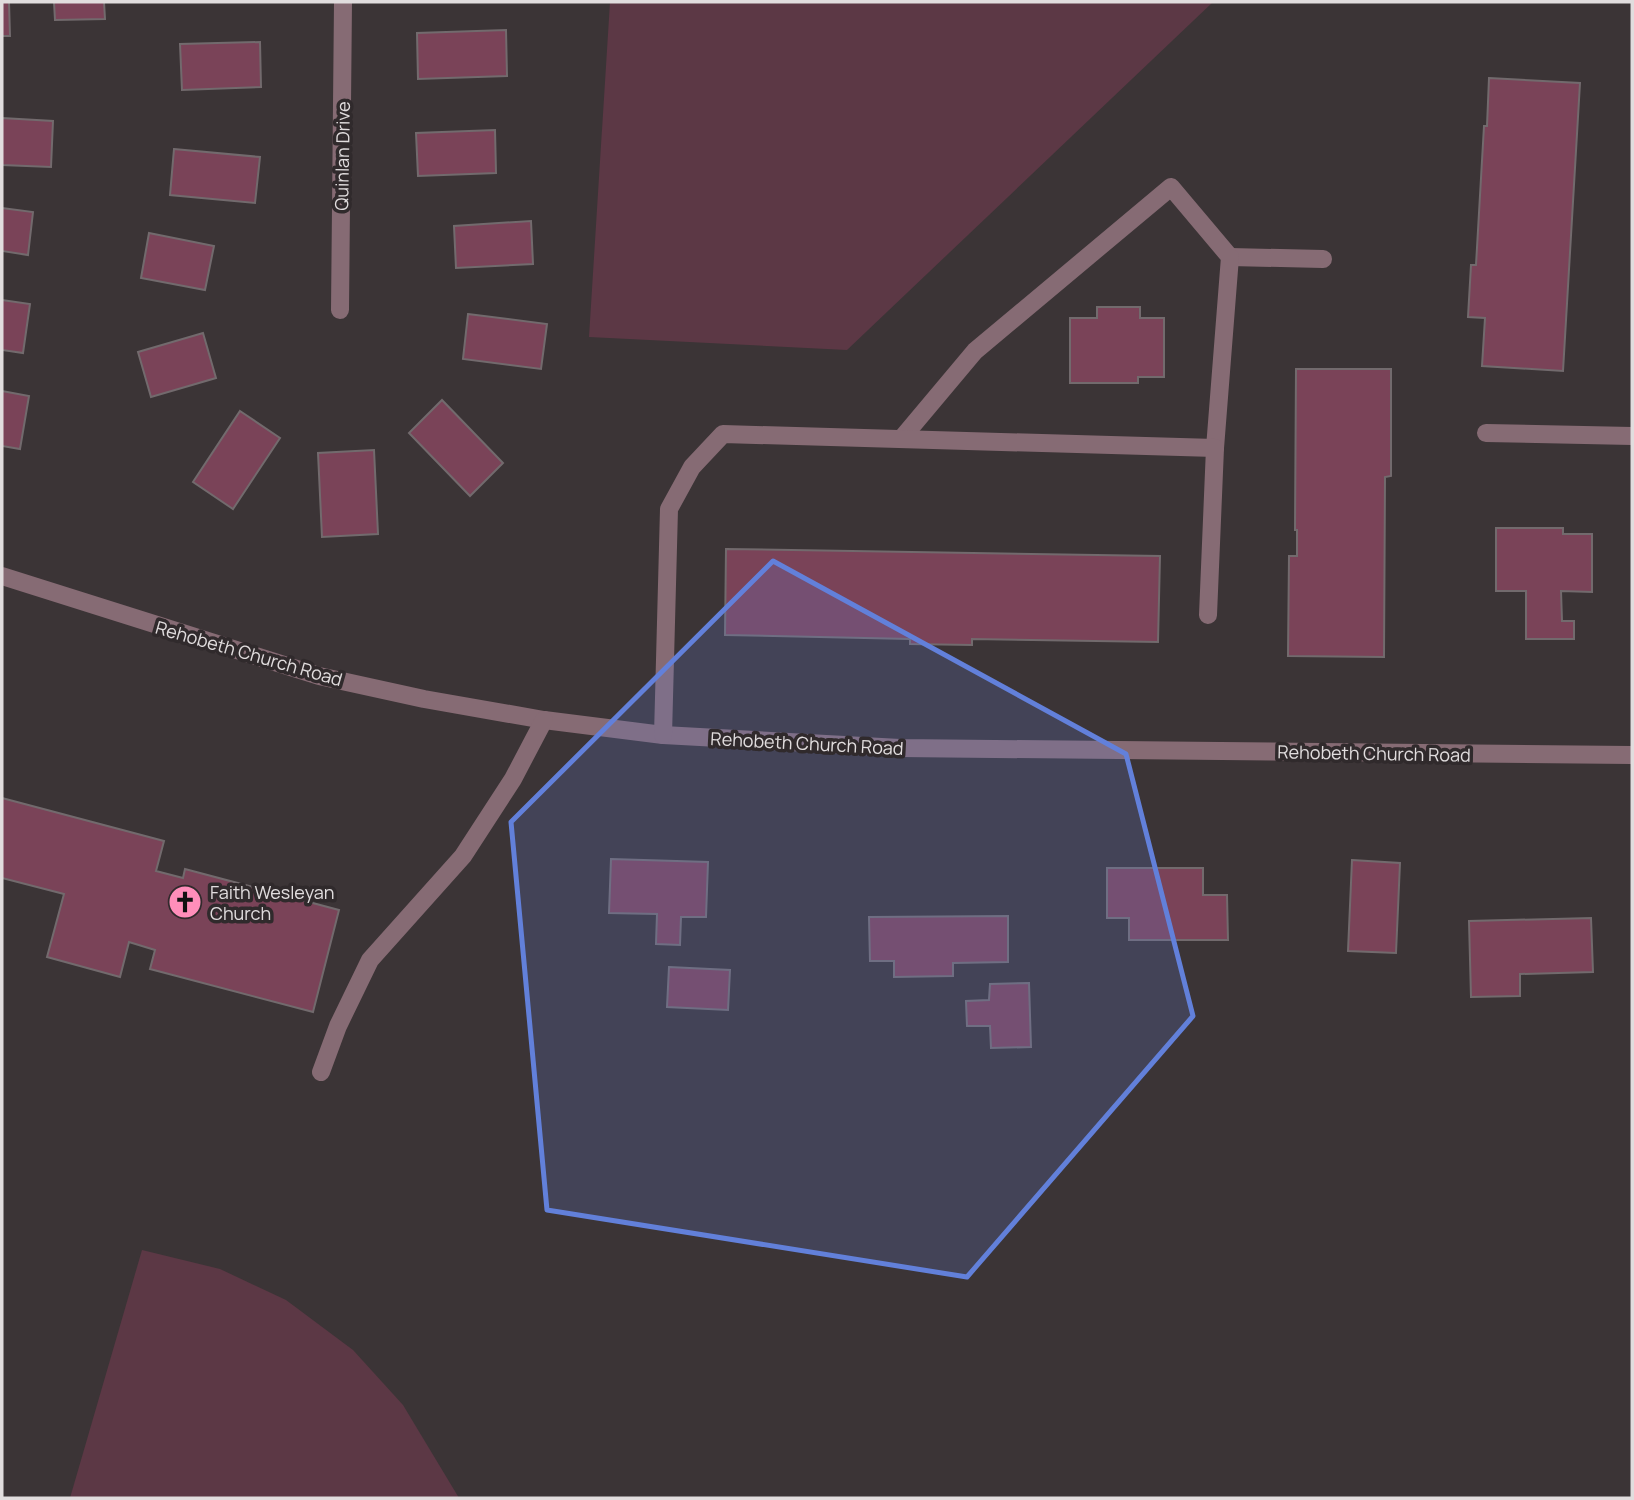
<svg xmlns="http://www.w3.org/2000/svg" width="1634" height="1500" viewBox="0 0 1634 1500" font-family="Manrope,sans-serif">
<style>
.green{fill:#5c3845}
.building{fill:#7a4358;stroke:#726a6d;stroke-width:2}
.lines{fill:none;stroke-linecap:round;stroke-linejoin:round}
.minor{stroke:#866b74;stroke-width:18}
.marked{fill:#6280da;fill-opacity:0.2;stroke:#6280da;stroke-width:5;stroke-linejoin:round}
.labels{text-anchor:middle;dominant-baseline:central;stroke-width:7;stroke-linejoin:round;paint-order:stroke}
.street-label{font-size:18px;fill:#e1ddde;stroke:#302a2c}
.poi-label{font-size:18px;fill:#e1ddde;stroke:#302a2c;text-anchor:start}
</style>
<rect width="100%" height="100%" fill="#3b3436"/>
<g class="green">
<polygon points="610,2 1213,2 847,350 589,337"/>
<polygon points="142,1250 220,1269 286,1300 353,1350 403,1405 459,1498 70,1498"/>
</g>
<g class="building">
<polygon points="2,2 9,2 10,36 2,36"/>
<polygon points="54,2 104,2 105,19 55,20"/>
<polygon points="506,30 507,76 418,79 417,33"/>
<polygon points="260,42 261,87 182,90 180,44"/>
<polygon points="1489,78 1580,83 1563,371 1482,366 1485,318 1468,317 1471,265 1476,265 1484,126 1487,126"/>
<polygon points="2,118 53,121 51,167 2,165"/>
<polygon points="495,130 496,173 418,176 416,133"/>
<polygon points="174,149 260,157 255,203 170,195"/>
<polygon points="2,208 33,212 28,255 2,251"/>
<polygon points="531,221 533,264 456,268 454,226"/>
<polygon points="149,233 214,246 205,290 141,278"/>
<polygon points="2,300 30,304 23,353 2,350"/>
<polygon points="1097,307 1140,307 1140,318 1164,318 1164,377 1138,377 1138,383 1070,383 1070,318 1097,318"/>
<polygon points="468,314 547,324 541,369 463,359"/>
<polygon points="203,333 216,378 151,397 138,352"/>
<polygon points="1296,369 1391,369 1391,476 1385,477 1384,657 1288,656 1289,556 1297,556 1297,530 1295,530"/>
<polygon points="2,391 29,396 20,449 2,446"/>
<polygon points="442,400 503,463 470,496 409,433"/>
<polygon points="240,411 280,438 233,509 193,482"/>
<polygon points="374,450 378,534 322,537 318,453"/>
<polygon points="1496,528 1563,528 1563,534 1592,534 1592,592 1561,591 1562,621 1574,621 1574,639 1526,639 1526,591 1496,591"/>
<polygon points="726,549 1160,556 1158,642 972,639 972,645 910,644 910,639 725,635"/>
<polygon points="2,798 164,841 156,871 183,878 185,869 339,910 313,1012 150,969 155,950 129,942 120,977 47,957 64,894 2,878"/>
<polygon points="611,859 708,862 706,917 681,917 680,945 656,944 657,914 609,913"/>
<polygon points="1352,860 1400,863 1396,953 1348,951"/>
<polygon points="1107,868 1203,868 1203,895 1227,895 1228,940 1129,940 1129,918 1107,918"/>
<polygon points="1008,916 1008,962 953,963 953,976 894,977 894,961 870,961 869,917"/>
<polygon points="1591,918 1593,972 1520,974 1520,996 1471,997 1469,921"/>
<polygon points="669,967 730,970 728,1010 667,1007"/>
<polygon points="1029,983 1031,1047 991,1048 990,1026 967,1026 966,1001 989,1000 990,984"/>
</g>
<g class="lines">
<g class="minor">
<polyline points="1230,257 1323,259"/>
<polyline points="340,310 343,2"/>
<polyline points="1486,433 1632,436"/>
<polyline points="902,438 975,351 1171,187 1230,257 1215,448"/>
<polyline points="2,576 319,676 424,699 544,720 663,735 900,748 1632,755"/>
<polyline points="663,735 669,509 692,467 723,434 1215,448 1208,615"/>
<polyline points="321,1072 338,1026 370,960 463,856 513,779 544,720"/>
</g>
</g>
<path class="marked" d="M773 561 1126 754 1193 1016 967 1277 547 1210 511 822Z"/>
<defs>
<symbol id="church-disc" viewBox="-11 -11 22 22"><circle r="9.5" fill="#ff8eba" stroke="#302a2c"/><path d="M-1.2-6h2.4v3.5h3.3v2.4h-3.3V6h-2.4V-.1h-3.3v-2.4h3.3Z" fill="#111"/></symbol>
</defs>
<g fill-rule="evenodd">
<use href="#church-disc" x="166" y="883" width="38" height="38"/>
</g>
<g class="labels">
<g class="street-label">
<text transform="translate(342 156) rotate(-89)">Quinlan Drive</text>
<text transform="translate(249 653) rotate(16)">Rehobeth Church Road</text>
<text transform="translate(807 743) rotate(3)">Rehobeth Church Road</text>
<text transform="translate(1374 753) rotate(1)">Rehobeth Church Road</text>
</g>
<g class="poi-label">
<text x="210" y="892">Faith Wesleyan<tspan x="210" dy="21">Church</tspan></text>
</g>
</g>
<rect width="1634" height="1500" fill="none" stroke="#e1ddde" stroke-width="7"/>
</svg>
